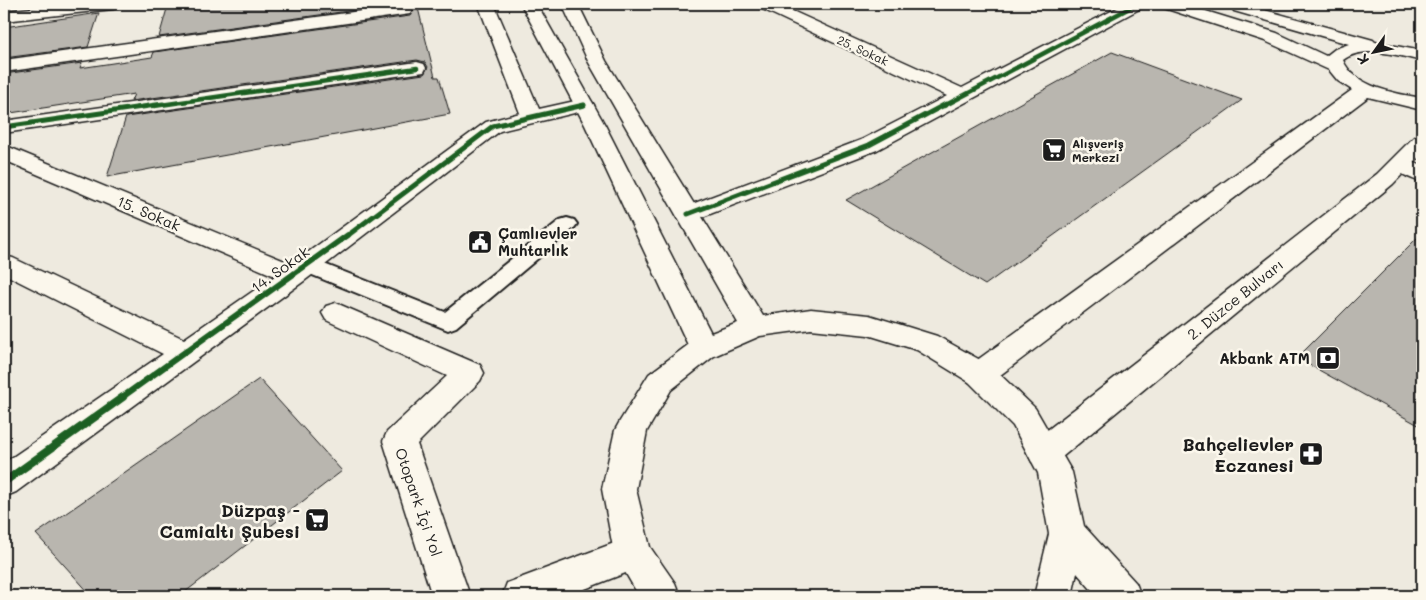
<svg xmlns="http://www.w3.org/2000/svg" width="1426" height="600" viewBox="0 0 1426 600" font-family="Mali,sans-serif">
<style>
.building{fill:#b9b6af;stroke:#1c1c1c}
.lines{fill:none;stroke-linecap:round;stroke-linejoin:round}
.service-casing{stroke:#1c1c1c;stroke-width:4}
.minor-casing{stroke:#1c1c1c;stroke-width:3}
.tertiary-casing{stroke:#1c1c1c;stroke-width:3}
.secondary-casing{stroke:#1c1c1c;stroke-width:3}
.primary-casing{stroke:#1c1c1c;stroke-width:3}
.service{fill:#fbf7ec;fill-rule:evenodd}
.minor{fill:#fbf7ec;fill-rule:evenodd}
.tertiary{fill:#fbf7ec;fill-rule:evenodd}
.secondary{fill:#fbf7ec;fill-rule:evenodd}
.primary{fill:#fbf7ec;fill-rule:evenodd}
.cycleway-far3-casing{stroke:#fbf7ec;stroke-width:6}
.cycleway-far2-casing{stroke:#fbf7ec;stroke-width:8}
.cycleway-far1-casing{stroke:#fbf7ec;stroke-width:9}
.cycleway-casing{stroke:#fbf7ec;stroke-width:11}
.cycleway-far3{stroke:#1b5e20;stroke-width:4.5}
.cycleway-far2{stroke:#1b5e20;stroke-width:5}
.cycleway-far1{stroke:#1b5e20;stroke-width:6}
.cycleway{stroke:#1b5e20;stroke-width:8}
.labels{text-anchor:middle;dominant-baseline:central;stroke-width:5;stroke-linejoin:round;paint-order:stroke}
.far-street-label{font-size:12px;fill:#1c1c1c;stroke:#fbf7ec}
.far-poi-label{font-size:12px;font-weight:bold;fill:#1c1c1c;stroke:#fbf7ec;text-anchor:start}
.street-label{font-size:15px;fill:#1c1c1c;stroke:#fbf7ec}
.poi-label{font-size:15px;font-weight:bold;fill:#1c1c1c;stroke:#fbf7ec;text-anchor:start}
.near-poi-label{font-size:18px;font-weight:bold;fill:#1c1c1c;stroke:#fbf7ec;text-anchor:end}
</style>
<rect width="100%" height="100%" fill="#eeeadf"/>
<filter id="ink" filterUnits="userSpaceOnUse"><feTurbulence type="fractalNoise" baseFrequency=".02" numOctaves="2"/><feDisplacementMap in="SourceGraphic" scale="10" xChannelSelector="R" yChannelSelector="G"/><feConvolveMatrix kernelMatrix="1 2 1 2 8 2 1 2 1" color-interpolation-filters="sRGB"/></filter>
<g filter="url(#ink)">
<g class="building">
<polygon points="180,4 399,4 159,37 168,5"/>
<polygon points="408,4 417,4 435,77 439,77 450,114 107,177 126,117 424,74 428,67 425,62 417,60 131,101 134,94 4,114 4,74 82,63 80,68 152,57 154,52 410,16 414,9 412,5"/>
<polygon points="99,13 88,47 4,58 4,27"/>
<polygon points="1112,52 1242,100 985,285 846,200"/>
<polygon points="1422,233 1422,427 1297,358"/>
<polygon points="259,379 342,471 180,596 92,596 36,534"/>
</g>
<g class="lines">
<defs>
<polygon id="service" points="567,218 574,220 577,224 574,228 456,327 448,330 300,270 297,265 300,260 307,258 314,260 445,312 560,220"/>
<g id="minor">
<polygon points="70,4 121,4 119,7 113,9 4,21 4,11"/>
<polygon points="478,4 494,4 539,109 584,99 591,101 594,105 591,109 500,131 304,281 16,492 4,497 4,463 163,354 4,274 4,256 13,258 184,339 275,276 4,160 4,145 292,264 486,122 520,113"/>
<polygon points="756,4 777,4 962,88 1125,4 1145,4 1143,7 877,150 697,219 688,221 679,219 676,214 679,209 861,140 947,96 758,7"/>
<polygon points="404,5 410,6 412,10 410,14 4,72 4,60"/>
<polygon points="417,62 424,64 426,68 424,72 4,133 4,121"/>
<path d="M1402 157 1422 166V182C1411 179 1397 173 1391 164L1394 159Z"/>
<polygon points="336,303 480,365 484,373 480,381 417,444 470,596 432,596 383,441 387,432 447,376 326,320 322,313 326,306"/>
</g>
<polygon id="tertiary" points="633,536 646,541 652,553 646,565 567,596 502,596 507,583"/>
<g id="secondary">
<path d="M1159 4H1183L1277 33 1326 56 1335 49 1349 44 1234 11 1232 8 1234 5 1243 4 1373 40 1375 42 1422 51V61C1399 56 1364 44 1343 60 1354 87 1397 94 1422 98V110L1368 97 991 382 980 385 969 382 965 374 969 366 1352 90 1338 81 1329 70 1265 41 1161 7Z"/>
<polygon points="1422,136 1422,154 1393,184 1056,462 1044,466 1032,462 1027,452 1032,442 1377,174 1414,137"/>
</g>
<polygon id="primary" points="521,4 537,4 605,125 711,333 738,323 588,61 562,4 578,4 606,61 763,316 811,309 869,315 937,336 991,366 1035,408 1072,472 1084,526 1136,583 1141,596 1097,596 1077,573 1072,596 1034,596 1049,534 1038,473 1013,426 969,382 917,350 868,335 811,329 760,336 714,356 671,390 647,431 636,489 650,547 675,583 680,596 639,596 614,553 602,489 615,430 620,421 649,374 688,345 585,125"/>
</defs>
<use href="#service" class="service-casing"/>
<use href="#minor" class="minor-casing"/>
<use href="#tertiary" class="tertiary-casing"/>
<use href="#secondary" class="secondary-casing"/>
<use href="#primary" class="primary-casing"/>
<use href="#service" class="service"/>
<use href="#minor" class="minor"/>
<use href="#tertiary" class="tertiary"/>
<use href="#secondary" class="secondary"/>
<use href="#primary" class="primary"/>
<defs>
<g id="cycleway-far3">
<polyline points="154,106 417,68"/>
<polyline points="582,106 584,105"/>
<polyline points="944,106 1137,4"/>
</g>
<g id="cycleway-far2">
<polyline points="4,127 163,104"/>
<polyline points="688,214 869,145 946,104"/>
<polyline points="347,236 493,126 584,105"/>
</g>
<polyline id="cycleway-far1" points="121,398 348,235"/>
<polyline id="cycleway" points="4,482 123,397"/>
</defs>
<use href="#cycleway-far3" class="cycleway-far3-casing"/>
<use href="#cycleway-far2" class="cycleway-far2-casing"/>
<use href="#cycleway-far1" class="cycleway-far1-casing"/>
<use href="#cycleway" class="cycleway-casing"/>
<use href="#cycleway-far3" class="cycleway-far3"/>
<use href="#cycleway-far2" class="cycleway-far2"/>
<use href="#cycleway-far1" class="cycleway-far1"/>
<use href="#cycleway" class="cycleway"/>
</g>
</g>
<defs>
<symbol id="supermarket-square" viewBox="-11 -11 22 22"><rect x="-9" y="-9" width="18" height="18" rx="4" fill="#1c1c1c" stroke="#fbf7ec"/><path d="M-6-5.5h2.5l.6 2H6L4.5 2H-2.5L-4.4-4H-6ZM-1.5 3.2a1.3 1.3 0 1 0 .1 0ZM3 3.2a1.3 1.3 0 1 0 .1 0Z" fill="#fff"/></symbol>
<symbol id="civic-square" viewBox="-11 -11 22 22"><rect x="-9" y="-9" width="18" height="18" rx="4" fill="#1c1c1c" stroke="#fbf7ec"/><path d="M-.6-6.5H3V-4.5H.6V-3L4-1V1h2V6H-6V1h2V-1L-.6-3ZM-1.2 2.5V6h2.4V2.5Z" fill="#fff"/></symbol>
<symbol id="bank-square" viewBox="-11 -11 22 22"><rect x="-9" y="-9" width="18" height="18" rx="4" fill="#1c1c1c" stroke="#fbf7ec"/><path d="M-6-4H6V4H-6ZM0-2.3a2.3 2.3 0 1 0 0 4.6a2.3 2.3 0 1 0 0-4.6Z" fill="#fff"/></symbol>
<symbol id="pharmacy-square" viewBox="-11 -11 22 22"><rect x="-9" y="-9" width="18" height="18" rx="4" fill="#1c1c1c" stroke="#fbf7ec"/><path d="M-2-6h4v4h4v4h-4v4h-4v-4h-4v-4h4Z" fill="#fff"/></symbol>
</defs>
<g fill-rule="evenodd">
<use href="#supermarket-square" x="1040" y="136" width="28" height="28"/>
<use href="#civic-square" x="466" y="228" width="28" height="28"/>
<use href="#bank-square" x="1314" y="344" width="28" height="28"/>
<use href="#pharmacy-square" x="1297" y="440" width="28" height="28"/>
<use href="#supermarket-square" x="303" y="506" width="28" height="28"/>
</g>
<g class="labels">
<g class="far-street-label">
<text transform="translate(863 50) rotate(25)">25. Sokak</text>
</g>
<g class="far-poi-label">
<text x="1072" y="143">Alışveriş<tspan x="1072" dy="14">Merkezi</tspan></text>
</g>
<g class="street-label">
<text transform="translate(149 213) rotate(23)">15. Sokak</text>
<text transform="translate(280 269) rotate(-36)">14. Sokak</text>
<text transform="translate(1235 299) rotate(-39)">2. Düzce Bulvarı</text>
<text transform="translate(419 502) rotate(71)">Otopark İçi Yol</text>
</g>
<g class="poi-label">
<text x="498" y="233">Çamlıevler<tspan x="498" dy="17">Muhtarlık</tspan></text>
<text x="1310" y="358" text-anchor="end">Akbank ATM</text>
</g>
<g class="near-poi-label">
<text x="1294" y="444">Bahçelievler<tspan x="1294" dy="21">Eczanesi</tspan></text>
<text x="300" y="510">Düzpaş -<tspan x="300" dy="21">Camialtı Şubesi</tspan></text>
</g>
</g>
<rect width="1426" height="600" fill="none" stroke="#fbf7ec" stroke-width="20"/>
<rect x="10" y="10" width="1406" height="580" fill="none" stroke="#1c1c1c" stroke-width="2" filter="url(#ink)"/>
<g transform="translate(1374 52) rotate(237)" stroke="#fbf7ec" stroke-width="4" paint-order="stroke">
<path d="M0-4L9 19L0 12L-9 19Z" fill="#1c1c1c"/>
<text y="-8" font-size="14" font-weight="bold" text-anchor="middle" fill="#1c1c1c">K</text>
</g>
</svg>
